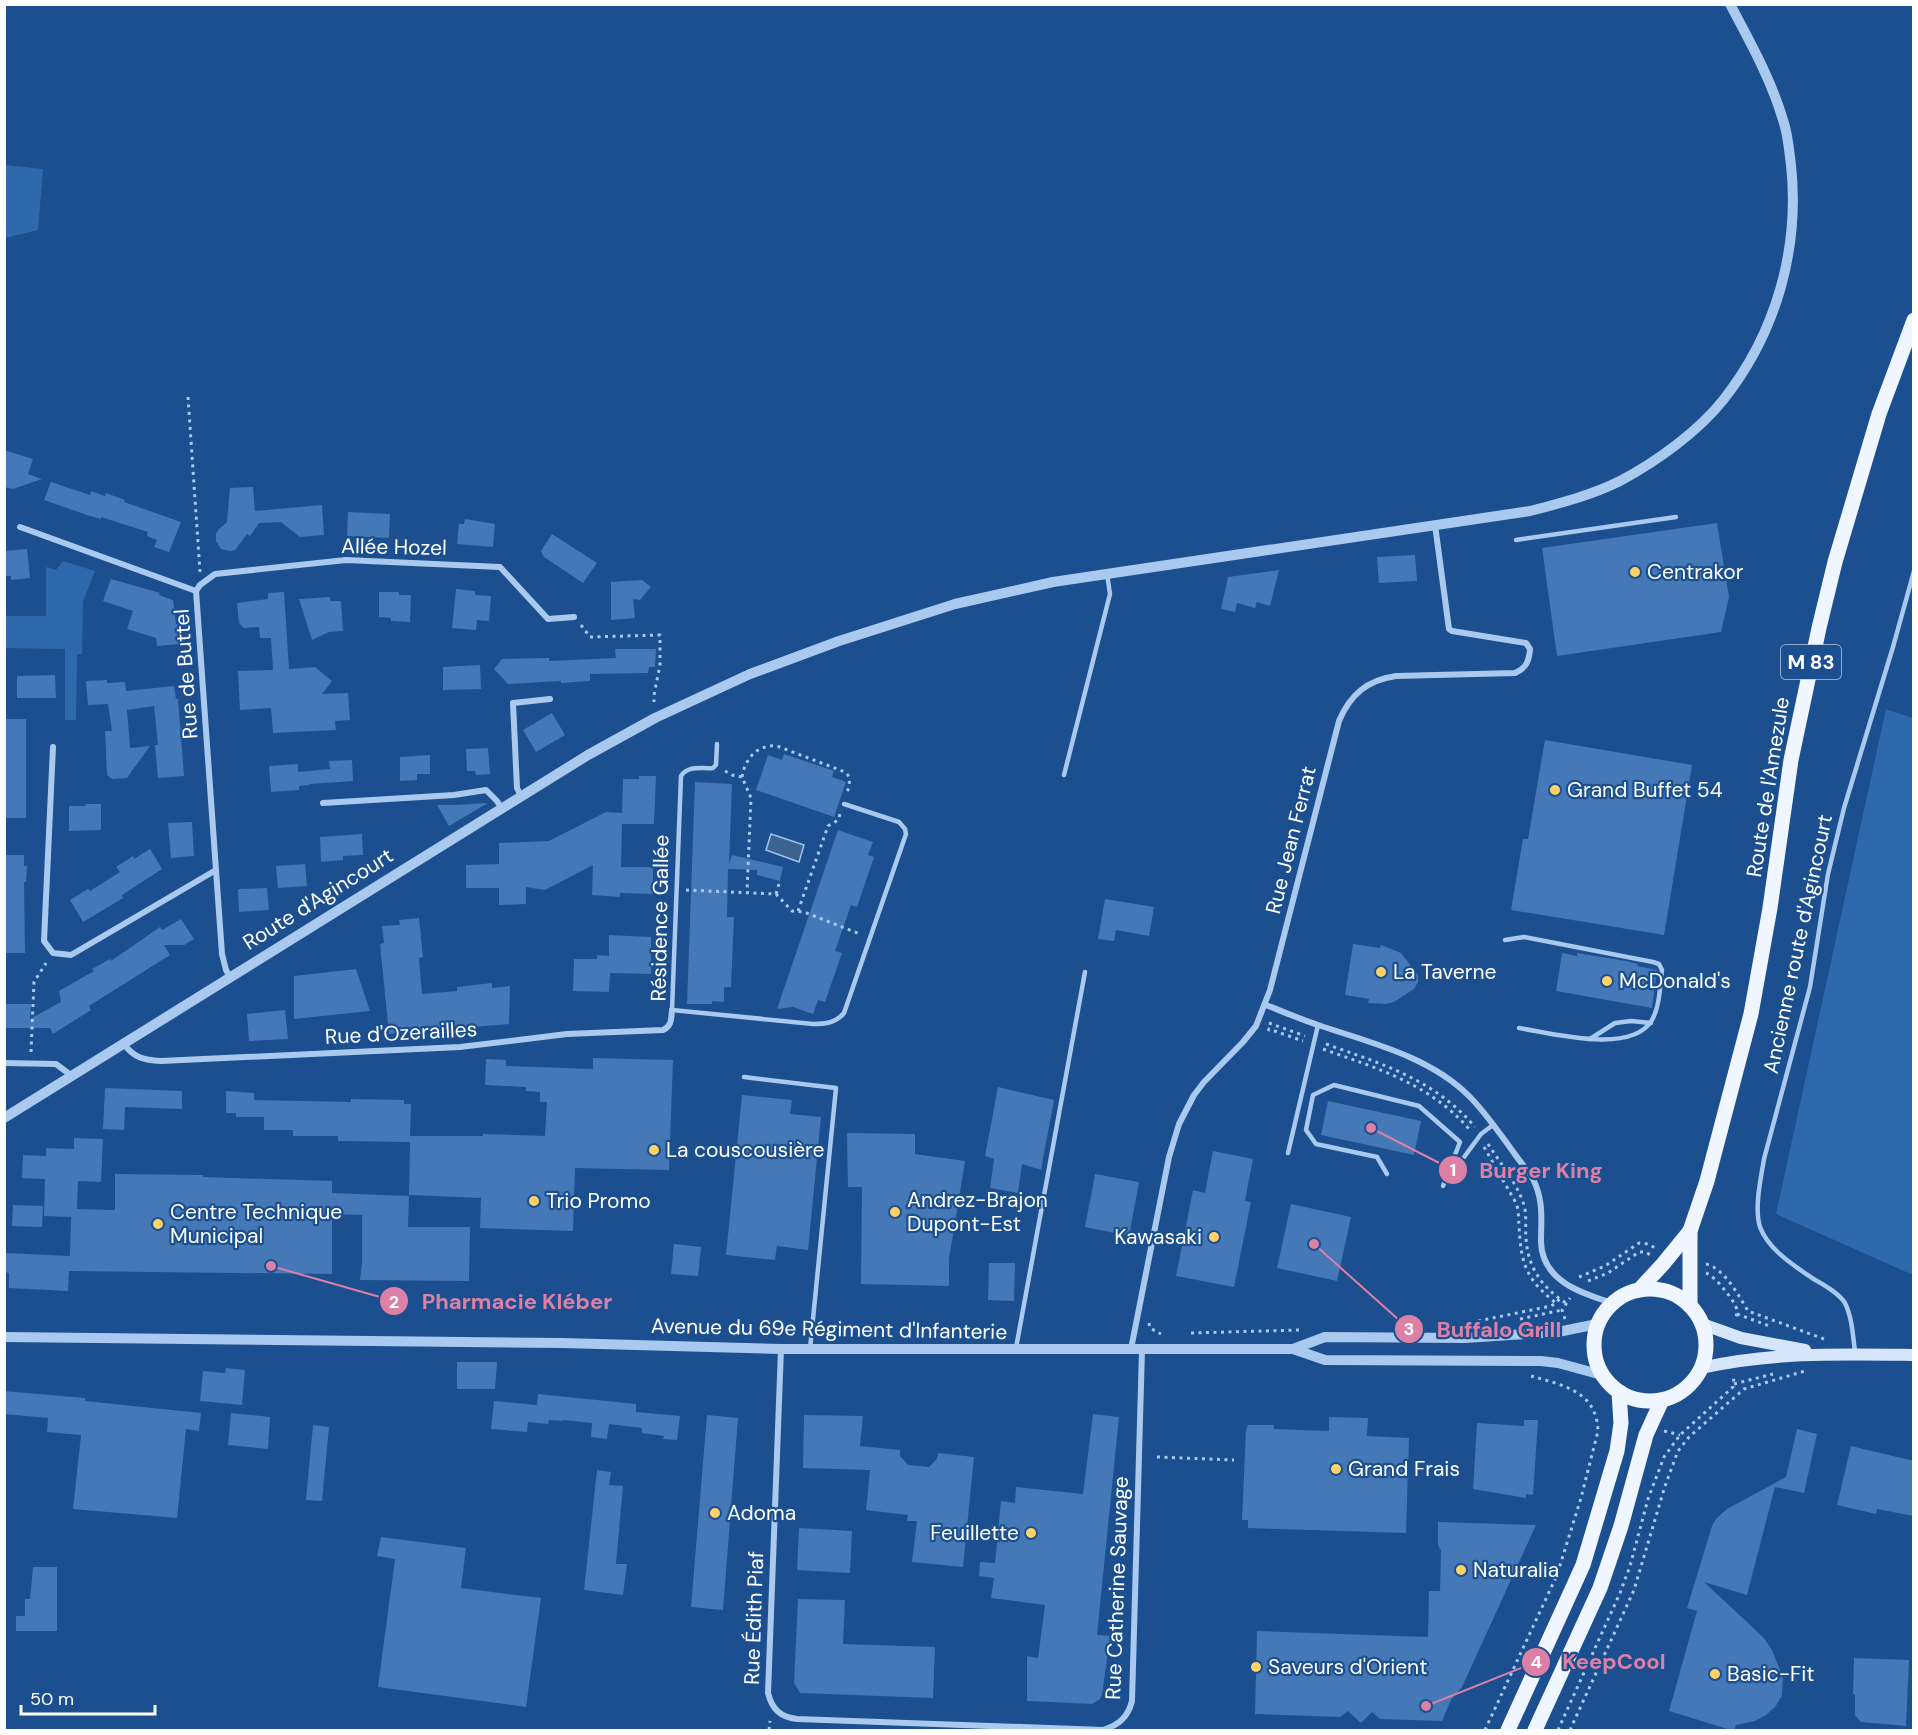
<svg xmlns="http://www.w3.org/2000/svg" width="1918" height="1735" viewBox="0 0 1918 1735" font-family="'DM Sans',sans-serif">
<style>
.green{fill:#2e69ad}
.water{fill:#3c6290;stroke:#9cc4f0;stroke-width:1.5}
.building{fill:#4478b7}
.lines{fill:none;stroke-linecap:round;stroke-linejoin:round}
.path{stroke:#a9c9ee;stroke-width:3;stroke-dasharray:3 4.5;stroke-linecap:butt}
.service{stroke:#a9c9ee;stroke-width:4.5}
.minor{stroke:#a9c9ee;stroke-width:6}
.tertiary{stroke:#a9c9ee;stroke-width:10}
.secondary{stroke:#d6e6fa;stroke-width:12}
.primary{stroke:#f0f6ff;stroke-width:15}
.poi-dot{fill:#ffd166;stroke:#1b4f8f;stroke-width:2}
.labels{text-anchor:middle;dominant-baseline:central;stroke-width:4.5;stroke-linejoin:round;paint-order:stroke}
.shield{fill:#1b4f8f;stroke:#bbcadd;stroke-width:1.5}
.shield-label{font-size:20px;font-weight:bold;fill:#fff}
.street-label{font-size:21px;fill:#fff;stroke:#1b4f8f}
.poi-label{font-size:21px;fill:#fff;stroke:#1b4f8f;text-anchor:start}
.leader{fill:none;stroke:#dd80a5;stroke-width:2}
.callout-dot{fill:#dd80a5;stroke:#1b4f8f;stroke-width:2}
.mark-label{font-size:18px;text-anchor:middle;font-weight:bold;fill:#fff}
.callout-label{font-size:22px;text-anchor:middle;font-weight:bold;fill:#dd80a5;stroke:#1b4f8f;stroke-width:4.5;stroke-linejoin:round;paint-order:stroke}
</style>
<rect width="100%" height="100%" fill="#1b4f8f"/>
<g class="green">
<polygon points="5,165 43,169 38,230 5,238"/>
<polygon points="63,561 95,571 83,601 82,654 77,654 76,720 65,720 65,649 5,648 5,616 46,616 46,567 56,570"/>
<polygon points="1886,709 1913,718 1913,1275 1776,1214"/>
</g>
<polygon class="water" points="771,834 804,845 799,862 766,850"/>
<g class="building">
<polygon points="4,450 33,459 28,474 42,479 13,489 4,487"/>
<polygon points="51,482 90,495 91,491 105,496 106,493 125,500 124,502 181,522 169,552 154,547 157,540 147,536 148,532 101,517 101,519 87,515 44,500"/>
<polygon points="253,487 255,511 322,505 324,535 300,537 281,522 259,523 250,536 247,534 235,550 230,551 221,549 216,541 216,534 219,529 227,522 230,488"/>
<polygon points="348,512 390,514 389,538 347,536"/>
<polygon points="465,519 495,524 493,547 457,544 459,524 464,524"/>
<polygon points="1717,523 1729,597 1721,632 1557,656 1542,548"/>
<polygon points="552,534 597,563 583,583 544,557 541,551"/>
<polygon points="27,549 30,578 11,580 11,576 4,576 4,551"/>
<polygon points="1415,555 1417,581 1379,583 1377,557"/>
<polygon points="1279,570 1270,606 1257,602 1255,608 1237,603 1235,612 1221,609 1228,577"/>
<polygon points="111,579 160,593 159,595 173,600 176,624 180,624 182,640 178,641 179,644 157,646 156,638 127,629 133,611 103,601"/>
<polygon points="642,580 651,587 640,600 633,599 635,618 611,620 611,582"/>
<polygon points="456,589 475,591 475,595 491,596 489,621 477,620 476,630 452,628"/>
<polygon points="284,592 289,669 315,667 332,681 322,694 348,693 350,720 335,721 336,730 273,733 271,708 240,710 238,671 273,670 271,638 260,638 259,627 244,628 239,623 237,603 268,599 268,593"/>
<polygon points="379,592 399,592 399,595 411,595 410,622 391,621 391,618 379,617"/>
<polygon points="330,597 330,601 341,601 343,631 329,632 312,640 299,599"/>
<polygon points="615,649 656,649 655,667 649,667 648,673 590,674 590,681 561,683 561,681 508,684 494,669 502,659 549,658 549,661 616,658"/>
<polygon points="480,665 481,689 443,690 443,667"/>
<polygon points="55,675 56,698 17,698 17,676"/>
<polygon points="107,680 107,683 125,682 126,691 174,686 176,699 178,699 184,776 158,778 155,745 158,745 154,706 127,710 130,748 150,746 127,778 112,779 107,775 105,731 112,731 108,704 88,705 86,681"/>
<polygon points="552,713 565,735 536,752 523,730"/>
<rect x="4" y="719" width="22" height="99"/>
<polygon points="1545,740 1692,765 1664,935 1511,910 1523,839 1528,839"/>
<polygon points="488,748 490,774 476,775 475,771 467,771 466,749"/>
<polygon points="784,754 834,771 832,777 846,782 834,817 756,790 768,755 782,760"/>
<polygon points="430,755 430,774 417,774 417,780 400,781 400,757"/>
<polygon points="352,760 353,781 309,784 309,785 299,786 299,790 271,792 269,766 298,764 298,772 330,769 329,761"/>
<polygon points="639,776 656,776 654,824 622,824 621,867 653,867 653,894 620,893 620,897 592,895 593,865 545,890 526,887 526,904 499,905 499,888 466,888 466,865 499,864 499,843 549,841 606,812 622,813 623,779 639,779"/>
<polygon points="695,782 732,784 729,864 732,855 783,867 780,881 757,875 757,870 728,869 727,917 734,917 731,987 724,987 724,1002 712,1001 712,1004 687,1004"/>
<polygon points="488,803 449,826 437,805 454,805"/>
<polygon points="86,804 101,804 101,830 69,831 69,806 85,806"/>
<polygon points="192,822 194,856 171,858 168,823"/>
<polygon points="838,830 873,842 868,855 874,857 857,907 851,905 835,951 842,953 825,1002 818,1000 813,1014 793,1007 777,1009"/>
<polygon points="362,834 363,855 343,856 343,860 321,862 320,837"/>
<polygon points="150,849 162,869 122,895 123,898 83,922 70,900 88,889 90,891 120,872 116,867 133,856 134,859"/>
<polygon points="4,855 24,855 24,866 27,866 26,882 24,882 25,953 4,953"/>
<polygon points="305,864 307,886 278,888 276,866"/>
<polygon points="267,888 269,910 239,912 238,889"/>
<polygon points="1105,899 1154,907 1149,936 1116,930 1114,941 1098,939"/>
<polygon points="419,918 423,957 419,958 422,994 457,991 457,987 492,983 492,988 510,986 509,1024 389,1034 380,944 384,943 382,926 400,925 399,920"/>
<polygon points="181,919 194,939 184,945 164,945 170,955 89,1006 91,1010 53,1034 50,1028 6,1028 6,1025 4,1025 4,1004 31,1004 30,1019 61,1002 59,991 94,971 92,969 110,959 111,961 160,927 162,930"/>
<polygon points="609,935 651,937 651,974 610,973 609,992 573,991 574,959 597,959 597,955 609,956"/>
<polygon points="1353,944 1380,948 1381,945 1401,953 1418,975 1418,982 1414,989 1394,1002 1386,1004 1368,1003 1369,999 1345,995"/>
<polygon points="1562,953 1577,956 1577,953 1626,961 1638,964 1637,966 1657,970 1652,1008 1556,991"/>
<polygon points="356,969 370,1011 294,1019 294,976"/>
<polygon points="285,1010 288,1039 249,1041 247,1014"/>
<polygon points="593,1058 673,1060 669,1170 575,1168 573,1231 480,1228 481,1198 409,1195 410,1142 338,1141 338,1136 293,1136 293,1130 264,1130 264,1117 236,1117 236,1113 226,1113 226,1091 254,1093 254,1100 351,1102 351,1099 404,1100 404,1104 411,1104 410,1136 483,1136 483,1134 545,1136 547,1102 540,1102 540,1092 526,1091 526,1087 485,1085 486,1059 506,1060 506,1066 593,1069"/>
<polygon points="998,1087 1054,1100 1041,1170 1022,1164 1018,1193 990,1188 994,1159 985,1156"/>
<polygon points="105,1088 182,1091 182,1109 125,1107 124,1130 103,1129"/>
<polygon points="742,1095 792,1100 790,1114 821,1117 808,1250 777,1246 775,1260 726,1255"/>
<polygon points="1328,1101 1421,1121 1414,1155 1321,1135"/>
<polygon points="847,1133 915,1134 915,1154 965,1161 949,1259 949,1286 861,1284 862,1187 848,1187"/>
<polygon points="74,1138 103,1139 101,1182 78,1181 77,1209 115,1210 115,1174 203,1175 203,1177 332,1181 332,1193 409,1196 408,1227 470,1227 469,1281 360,1280 362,1262 362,1215 332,1214 332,1274 69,1271 68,1291 9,1288 9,1273 4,1272 4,1253 70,1256 71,1217 44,1216 45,1179 22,1178 23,1155 46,1156 46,1148 74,1149"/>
<polygon points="1213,1151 1253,1159 1245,1201 1251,1202 1234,1287 1176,1276 1193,1190 1205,1193"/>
<polygon points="1095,1174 1139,1182 1129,1236 1085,1227"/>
<polygon points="1291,1204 1351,1217 1337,1281 1277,1268"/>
<polygon points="13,1205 43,1206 42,1227 12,1226"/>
<polygon points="674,1244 701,1247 698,1276 671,1274"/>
<polygon points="989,1263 1015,1263 1014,1301 988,1300"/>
<polygon points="457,1362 497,1362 495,1389 457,1389"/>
<polygon points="226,1368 245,1370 242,1405 200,1401 203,1371 225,1373"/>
<polygon points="4,1391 85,1398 85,1401 201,1413 199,1431 186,1429 177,1518 73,1509 81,1435 47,1432 48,1418 4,1414"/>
<polygon points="538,1394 636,1404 636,1412 680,1416 677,1440 663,1439 664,1436 642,1433 642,1428 609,1424 607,1439 591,1437 592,1423 563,1420 563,1421 549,1420 548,1424 528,1422 527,1432 491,1429 494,1401 537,1405"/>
<polygon points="231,1413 270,1417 268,1449 228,1445"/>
<polygon points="1093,1414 1119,1417 1097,1635 1110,1636 1102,1695 1100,1699 1092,1704 1027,1701 1027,1656 1038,1658 1045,1605 991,1598 994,1578 979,1576 980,1562 995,1563 1001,1501 1015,1503 1016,1487 1083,1494"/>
<polygon points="707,1415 738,1418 723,1610 691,1607"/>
<polygon points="804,1415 863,1416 860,1446 900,1450 900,1456 908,1465 929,1467 937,1459 938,1453 974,1457 963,1567 912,1562 917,1521 907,1521 908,1515 866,1510 870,1470 803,1468"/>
<polygon points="1329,1417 1368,1418 1367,1436 1409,1438 1406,1533 1248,1528 1248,1520 1242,1520 1246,1430 1248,1425 1274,1425 1274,1429 1329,1431"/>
<polygon points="1524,1420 1538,1420 1533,1495 1526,1494 1526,1498 1473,1489 1477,1423 1524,1426"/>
<polygon points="313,1425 329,1427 322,1501 306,1500"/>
<polygon points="1797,1429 1817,1434 1804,1493 1775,1487 1747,1595 1704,1582 1763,1637 1772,1650 1783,1678 1782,1696 1775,1707 1766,1715 1755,1721 1736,1725 1734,1731 1669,1711 1697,1611 1687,1608 1712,1526 1716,1519 1727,1509 1786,1477"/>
<polygon points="1851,1446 1914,1461 1914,1516 1877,1509 1876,1514 1837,1505"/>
<polygon points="597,1470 611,1472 609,1485 623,1486 616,1564 627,1564 623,1595 584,1590"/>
<polygon points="1438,1522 1536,1525 1462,1687 1451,1700 1442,1721 1380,1719 1372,1712 1361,1723 1348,1711 1340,1717 1255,1714 1257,1631 1428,1637 1429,1591 1440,1591 1441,1551 1438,1545"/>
<polygon points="799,1528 852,1531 850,1573 797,1570"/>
<polygon points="381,1537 466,1548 461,1588 541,1598 526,1707 378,1687 395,1559 377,1556"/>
<polygon points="33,1567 57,1567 57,1631 16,1631 16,1616 25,1616 25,1599 30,1599"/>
<polygon points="798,1599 845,1600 843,1644 935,1647 933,1698 800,1693 794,1683"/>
<polygon points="1854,1658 1909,1660 1906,1726 1861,1722 1855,1715 1855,1695 1853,1694"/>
</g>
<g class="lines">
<g class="path">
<polyline points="188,397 200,572"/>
<polyline points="581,625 590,637 660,635 660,665 654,695 654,702"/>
<polyline points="725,771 732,775 742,777 751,798 747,892"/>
<path d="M742 777C745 759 757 744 777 746L845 772C852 777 849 786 847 793"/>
<polyline points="686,890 776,894 792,911 804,912 860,934"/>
<polyline points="776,894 779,884"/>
<polyline points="798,911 828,826 838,820 840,814"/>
<polyline points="1269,1023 1305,1036"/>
<polyline points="1268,1031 1269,1029 1303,1041"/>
<path d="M1326 1044C1382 1064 1434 1079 1475 1127"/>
<path d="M1323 1049C1379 1069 1430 1084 1470 1130"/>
<polyline points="31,1052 34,982 46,963"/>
<path d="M1488 1144C1500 1163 1517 1183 1524 1205 1527 1215 1525 1227 1526 1237 1527 1266 1542 1288 1566 1303"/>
<path d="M1484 1147 1516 1203 1518 1209C1521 1253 1518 1274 1556 1303"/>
<path d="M1706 1264C1724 1268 1739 1296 1748 1311L1824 1339"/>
<path d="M1706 1273C1715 1276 1735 1301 1737 1310 1737 1314 1736 1317 1735 1320"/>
<polyline points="1579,1277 1605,1266 1639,1243 1648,1244 1657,1249"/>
<polyline points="1588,1281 1608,1273 1639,1252 1646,1252 1650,1255"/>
<polyline points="1737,1314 1772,1327"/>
<polyline points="1520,1319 1562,1310"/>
<polyline points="1565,1319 1562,1310 1570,1298"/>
<polyline points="1478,1321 1551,1306 1556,1303 1562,1296"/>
<polyline points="1149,1323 1150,1328 1161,1334"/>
<polyline points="1191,1333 1299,1330"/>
<polyline points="1734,1384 1773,1374"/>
<polyline points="1664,1431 1680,1435"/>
<polyline points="1157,1457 1234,1460"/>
<polyline points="769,1730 770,1721"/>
<path d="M1485 1730 1557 1575 1581 1498 1598 1431C1597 1391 1562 1385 1531 1376"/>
<polyline points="1558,1730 1620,1593 1630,1566 1648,1499 1664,1457 1680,1435 1733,1387 1734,1377"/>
<polyline points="1570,1730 1634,1590 1665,1486 1678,1451 1689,1437 1744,1389 1805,1371"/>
</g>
<g class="service">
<polyline points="1516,540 1676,517"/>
<path d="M717 744 716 765 713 768C701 769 688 765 681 776L672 1010 813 1024C825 1024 836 1023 844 1013L906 834 905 829 899 822 844 804"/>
<polyline points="1064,775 1110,594 1107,574"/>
<path d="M1505 940 1524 937 1653 962 1659 964 1662 970C1660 985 1660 1006 1652 1020 1632 1055 1551 1033 1519 1028"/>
<polyline points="1590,1039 1615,1023 1631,1021 1651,1023"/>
<polyline points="744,1077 836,1088 810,1349"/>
<polyline points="1288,1153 1318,1025"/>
<polyline points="1387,1174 1377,1157 1316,1144 1306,1130 1313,1095 1334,1085 1419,1106 1460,1142 1443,1186"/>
<polyline points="1448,1179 1481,1134 1493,1125"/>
<polyline points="1016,1348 1085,972"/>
<path d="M1855 1352C1853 1336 1852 1317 1845 1303 1838 1292 1822 1284 1812 1278 1793 1265 1768 1249 1760 1227 1754 1208 1761 1178 1764 1159L1810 987 1828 874 1844 808 1893 647 1914 571"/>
</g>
<g class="minor">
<polyline points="20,527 196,591 222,954 226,970 230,977"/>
<polyline points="196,591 200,585 215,574 346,560 500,567 548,619 574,617"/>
<polyline points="53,747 44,941 53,953 71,955 216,870"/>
<polyline points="521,796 517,788 513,703 550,699"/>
<polyline points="323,803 454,795 486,790 497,801 502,809"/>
<path d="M1266 1005C1284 1012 1302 1020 1321 1026 1372 1043 1430 1057 1469 1096 1486 1113 1500 1134 1514 1153 1520 1162 1528 1170 1533 1179 1544 1201 1541 1219 1541 1242 1542 1281 1581 1293 1612 1303"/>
<path d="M124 1044C134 1058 144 1060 161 1061L460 1047 567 1034 663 1030C672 1026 671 1019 672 1010"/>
<polyline points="4,1063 56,1064 72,1076"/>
<path d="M781 1349 768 1693C772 1709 780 1717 797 1719L1103 1730C1119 1725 1128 1717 1132 1701L1142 1350"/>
<path d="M1131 1349 1169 1157 1179 1124 1194 1095 1204 1082 1243 1042 1256 1026 1270 990 1339 721C1350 695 1367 680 1396 676L1515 673C1526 668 1529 662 1530 649L1526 643 1452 631 1449 629 1435 525"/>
</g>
<g class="tertiary">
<path d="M4 1118 588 755 655 718 750 674 839 641 955 604 1053 582 1530 511C1561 503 1592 495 1620 481 1656 462 1699 431 1724 399 1776 333 1800 249 1791 165 1789 150 1788 134 1783 120 1771 79 1750 42 1730 4"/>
<polyline points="4,1337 562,1343 781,1349 1293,1349 1325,1360 1541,1361 1558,1363 1602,1375"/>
<polyline points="1293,1349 1325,1337 1465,1338 1558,1332 1597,1324"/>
</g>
<g class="secondary">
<polyline points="1702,1324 1741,1338 1805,1350"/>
<path d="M1701 1368C1771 1352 1842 1354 1914 1355"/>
</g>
<g class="primary">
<circle cx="1650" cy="1345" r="56"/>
<polyline points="1639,1290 1663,1264 1690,1231"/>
<polyline points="1690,1306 1690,1231 1707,1181 1751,1014 1770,908 1791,760 1819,628 1835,562 1879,414 1914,320"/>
<polyline points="1508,1730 1583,1565 1617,1451 1621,1423 1619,1392"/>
<polyline points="1535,1730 1600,1588 1621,1526 1646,1435 1662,1400"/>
</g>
</g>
<g class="poi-dot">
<circle cx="1635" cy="572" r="6"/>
<circle cx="1555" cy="790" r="6"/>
<circle cx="1381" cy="972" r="6"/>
<circle cx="1607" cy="981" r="6"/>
<circle cx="654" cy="1150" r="6"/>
<circle cx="534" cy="1201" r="6"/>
<circle cx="895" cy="1212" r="6"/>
<circle cx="158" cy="1224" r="6"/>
<circle cx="1214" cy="1237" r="6"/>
<circle cx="1336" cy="1469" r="6"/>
<circle cx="715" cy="1513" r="6"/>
<circle cx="1031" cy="1533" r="6"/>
<circle cx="1461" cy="1570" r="6"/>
<circle cx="1256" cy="1667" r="6"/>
<circle cx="1715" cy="1674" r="6"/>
</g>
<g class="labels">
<rect class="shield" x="1781" y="645" width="60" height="34" rx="4.5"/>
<g class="shield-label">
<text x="1811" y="662">M 83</text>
</g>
<g class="street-label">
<text transform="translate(394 547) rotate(1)">Allée Hozel</text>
<text transform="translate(186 674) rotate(-94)">Rue de Buttel</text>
<text transform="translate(1768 787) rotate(-81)">Route de l'Amezule</text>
<text transform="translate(1291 840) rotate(-76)">Rue Jean Ferrat</text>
<text transform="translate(318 899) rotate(-32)">Route d'Agincourt</text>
<text transform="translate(660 918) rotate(-89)">Résidence Gallée</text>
<text transform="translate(1798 944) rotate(-78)">Ancienne route d'Agincourt</text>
<text transform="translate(401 1033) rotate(-3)">Rue d'Ozerailles</text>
<text transform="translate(829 1329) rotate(1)">Avenue du 69e Régiment d'Infanterie</text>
<text transform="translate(1117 1588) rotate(-88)">Rue Catherine Sauvage</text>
<text transform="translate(754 1618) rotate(-88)">Rue Édith Piaf</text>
</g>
<g class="poi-label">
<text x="1647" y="572">Centrakor</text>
<text x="1567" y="790">Grand Buffet 54</text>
<text x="1393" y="972">La Taverne</text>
<text x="1619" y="981">McDonald's</text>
<text x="666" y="1150">La couscousière</text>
<text x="907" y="1200">Andrez-Brajon<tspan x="907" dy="24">Dupont-Est</tspan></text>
<text x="546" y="1201">Trio Promo</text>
<text x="170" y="1212">Centre Technique<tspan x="170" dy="24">Municipal</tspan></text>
<text x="1202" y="1237" text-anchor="end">Kawasaki</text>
<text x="1348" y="1469">Grand Frais</text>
<text x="727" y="1513">Adoma</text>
<text x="1019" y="1533" text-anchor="end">Feuillette</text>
<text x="1473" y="1570">Naturalia</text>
<text x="1268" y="1667">Saveurs d'Orient</text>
<text x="1727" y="1674">Basic-Fit</text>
</g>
</g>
<path class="leader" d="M1371 1128L1453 1170M271 1266L394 1301M1314 1244L1409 1329M1426 1706L1536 1662"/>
<g class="callout-dot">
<circle cx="1371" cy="1128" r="6"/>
<circle cx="271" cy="1266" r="6"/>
<circle cx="1314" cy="1244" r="6"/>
<circle cx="1426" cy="1706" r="6"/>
<circle cx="1453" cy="1170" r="15"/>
<circle cx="394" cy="1301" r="15"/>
<circle cx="1409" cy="1329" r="15"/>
<circle cx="1536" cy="1662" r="15"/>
</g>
<g class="mark-label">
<text x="1453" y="1176">1</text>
<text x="394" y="1308">2</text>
<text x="1409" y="1335">3</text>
<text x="1536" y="1668">4</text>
</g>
<g class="callout-label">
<text x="1541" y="1178">Burger King</text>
<text x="517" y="1309">Pharmacie Kléber</text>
<text x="1499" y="1337">Buffalo Grill</text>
<text x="1614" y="1669">KeepCool</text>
</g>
<rect width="1918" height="1735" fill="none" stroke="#ffffff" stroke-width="12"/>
<path d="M21 1705v9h134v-9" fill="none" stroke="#ffffff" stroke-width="3"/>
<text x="30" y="1705" font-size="18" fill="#ffffff" stroke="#1b4f8f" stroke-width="4.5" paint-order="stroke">50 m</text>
</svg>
